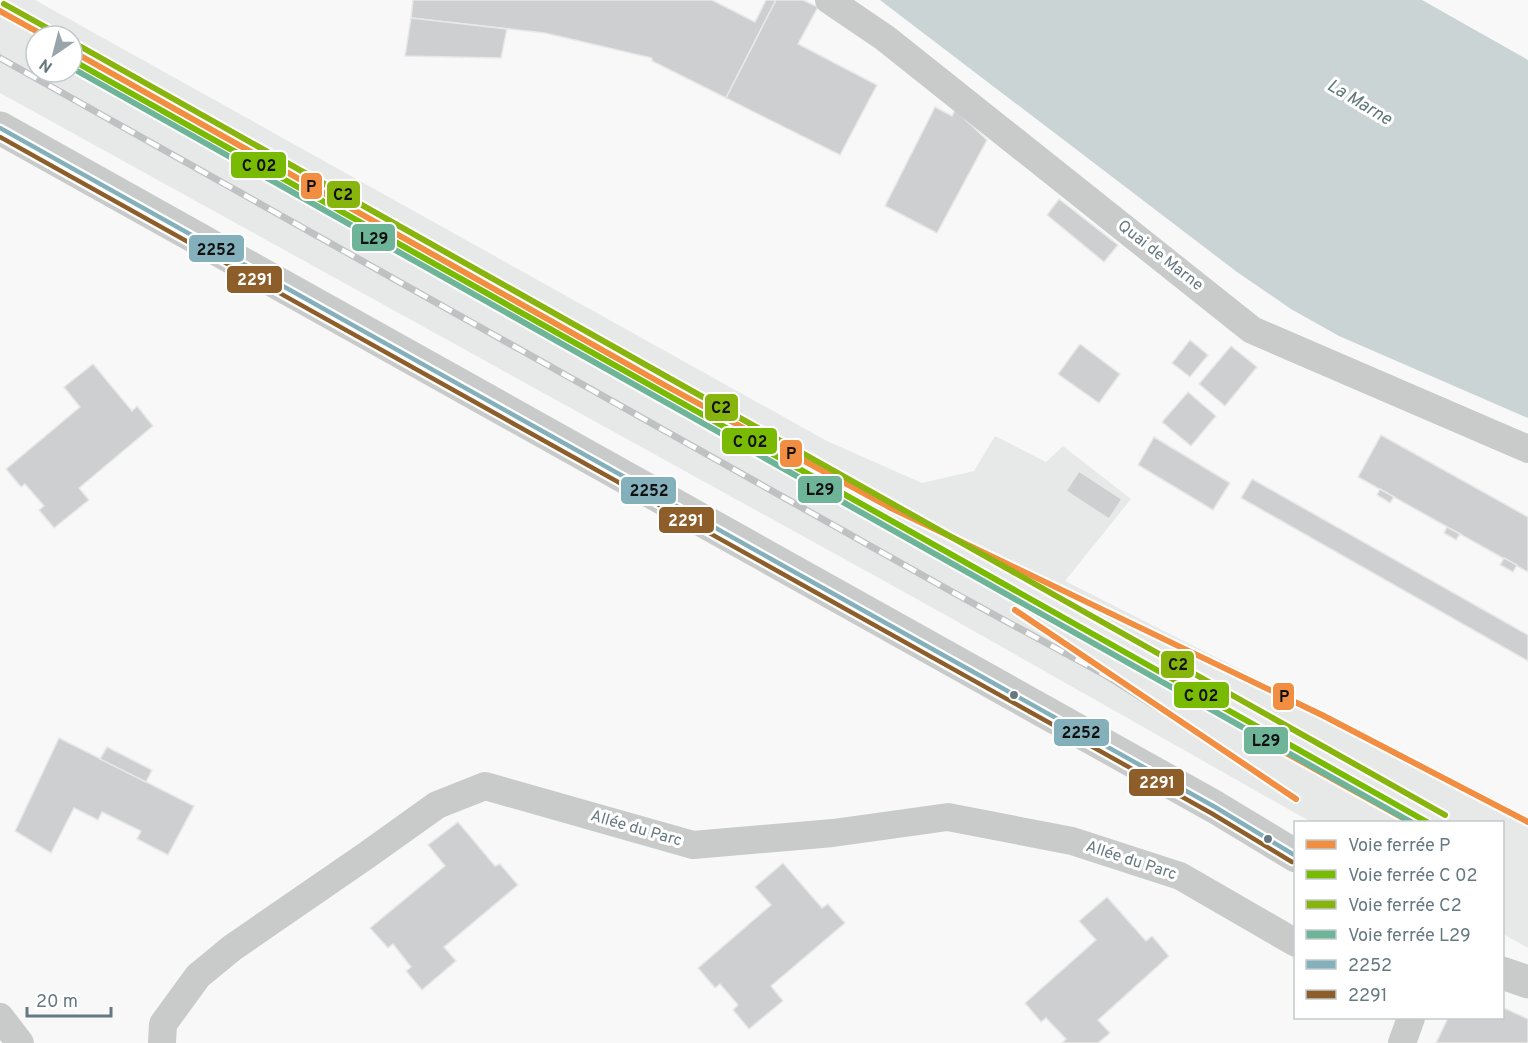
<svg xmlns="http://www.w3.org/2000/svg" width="1528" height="1043" viewBox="0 0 1528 1043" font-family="Overpass,sans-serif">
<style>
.built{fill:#e7e9e8;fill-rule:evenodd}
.water{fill:#cad4d5}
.building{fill:#cdcfd0;stroke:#e8e8e8;stroke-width:1.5}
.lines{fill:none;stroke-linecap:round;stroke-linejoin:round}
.minor{stroke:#c9cbcb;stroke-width:28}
.tertiary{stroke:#c9cbcb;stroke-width:33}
.rail-casing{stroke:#bfc2c2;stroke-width:7}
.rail{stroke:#fff;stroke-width:4.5;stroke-dasharray:14;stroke-linecap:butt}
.bus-1-casing{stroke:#fff;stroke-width:9}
.bus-2-casing{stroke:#fff;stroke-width:9}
.bus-1{stroke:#84b0bb;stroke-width:4.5}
.bus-2{stroke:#8d5e2a;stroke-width:4.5}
.rail-1-casing{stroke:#fff;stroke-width:10}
.rail-2-casing{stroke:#fff;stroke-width:10}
.rail-3-casing{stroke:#fff;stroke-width:10}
.rail-4-casing{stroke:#fff;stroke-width:10}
.rail-1{stroke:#f28e42;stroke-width:6}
.rail-2{stroke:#79bb02;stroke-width:6}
.rail-3{stroke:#88b50d;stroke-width:6}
.rail-4{stroke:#6eb498;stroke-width:6}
.bus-dot{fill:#667980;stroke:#fff;stroke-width:2}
.labels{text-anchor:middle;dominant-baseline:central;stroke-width:6;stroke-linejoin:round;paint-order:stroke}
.street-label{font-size:16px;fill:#667980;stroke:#fff}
.water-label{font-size:18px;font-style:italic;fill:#60777a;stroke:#fff}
.line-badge{stroke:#fff;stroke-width:2}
.badge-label{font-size:16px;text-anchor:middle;font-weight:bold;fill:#fff}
.pale-badge-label{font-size:16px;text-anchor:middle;font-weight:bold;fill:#111}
</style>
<rect width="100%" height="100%" fill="#f8f8f8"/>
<path class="built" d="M0 0H35L827 441 922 483 974 471 995 436 1046 462 1063 446 1131 499 1065 581 1488 795 1528 817V948L1503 934 1502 822H1311L933 608 0 93ZM36 36H72V72H36Z"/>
<polygon class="water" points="880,0 1422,0 1528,60 1528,418 1339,336 1291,309 1237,272"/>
<g class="building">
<polygon points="413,0 712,0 755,22 766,0 776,0 726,98 652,61 652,58 545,33 411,18"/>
<polygon points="776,0 803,0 818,7 798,44 877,85 840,155 726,98"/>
<polygon points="411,18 507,29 501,58 405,56"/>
<polygon points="935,107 952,116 955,110 987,140 937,233 885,206"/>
<polygon points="1059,199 1118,245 1104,262 1047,215"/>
<polygon points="1190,340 1208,355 1190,377 1172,363"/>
<polygon points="1080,344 1120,374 1099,403 1058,374"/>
<polygon points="1231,346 1257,367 1225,406 1199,384"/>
<polygon points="93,364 132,411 137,406 153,426 79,488 89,500 54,528 39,510 44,506 25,484 21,487 6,469 80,407 64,387"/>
<polygon points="1188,392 1216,416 1191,446 1162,422"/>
<polygon points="1381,435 1528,517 1528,572 1358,477"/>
<polygon points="1154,437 1230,483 1213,510 1138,465"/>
<polygon points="1079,471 1122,499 1109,519 1066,491"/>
<polygon points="1252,479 1528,635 1528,661 1241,498"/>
<polygon points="1380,489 1394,497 1390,503 1377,495"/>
<polygon points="1447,527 1460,534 1456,540 1444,533"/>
<polygon points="1504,558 1517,565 1513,572 1500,565"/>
<polygon points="59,738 194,806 168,855 137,839 141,831 102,812 98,820 74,808 51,853 15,831"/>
<polygon points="107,747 152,770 146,782 100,759"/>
<polygon points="458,822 495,866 500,864 518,885 444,947 456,961 422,990 406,971 411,967 393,944 388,948 370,928 445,866 428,845"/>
<polygon points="783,863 822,908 828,904 845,923 771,986 783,1001 749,1029 733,1010 738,1005 720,984 715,988 698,968 771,905 755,887"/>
<polygon points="1107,897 1146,941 1152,936 1169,956 1098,1020 1110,1033 1098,1043 1062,1043 1066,1039 1046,1018 1041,1022 1025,1003 1096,940 1079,921"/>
<polygon points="1502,1007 1528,1019 1528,1043 1436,1043 1448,1018 1502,1018"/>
</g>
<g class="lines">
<g class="minor">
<polyline points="829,0 885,38 1252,330 1528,449"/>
<polyline points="0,1017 20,1043"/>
<polyline points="162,1043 163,1024 198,976 232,948 367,855 437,805 485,786 693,845 833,833 948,817 1072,841 1180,876 1296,943"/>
<polyline points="1402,1043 1411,1018"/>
</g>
<g class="tertiary">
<polyline points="0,128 1215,807 1296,856"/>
<polyline points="1502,973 1528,982"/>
</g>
<defs>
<polyline id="rail" points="0,58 956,594 1107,676 1161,710"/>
</defs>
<use href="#rail" class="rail-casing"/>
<use href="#rail" class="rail"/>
<defs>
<polyline id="bus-1" points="0,128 1215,807 1296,856"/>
<polyline id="bus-2" points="0,137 1211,813 1292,862"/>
</defs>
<use href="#bus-1" class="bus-1-casing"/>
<use href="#bus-2" class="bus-2-casing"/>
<use href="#bus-1" class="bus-1"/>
<use href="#bus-2" class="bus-2"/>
<defs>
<g id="rail-1">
<polyline points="0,11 45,36"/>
<polyline points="72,51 668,387 891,508 1322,715 1528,822"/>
<polyline points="1015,610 1296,799"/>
<polyline points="1261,739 1410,822"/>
</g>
<polyline id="rail-2" points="72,60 1427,822"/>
<g id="rail-3">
<polyline points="4,4 49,29"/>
<polyline points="76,44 1445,815"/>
</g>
<polyline id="rail-4" points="72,68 1411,822"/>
</defs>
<use href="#rail-1" class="rail-1-casing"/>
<use href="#rail-2" class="rail-2-casing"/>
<use href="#rail-3" class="rail-3-casing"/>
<use href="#rail-4" class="rail-4-casing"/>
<use href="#rail-1" class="rail-1"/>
<use href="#rail-2" class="rail-2"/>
<use href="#rail-3" class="rail-3"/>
<use href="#rail-4" class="rail-4"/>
</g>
<g class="bus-dot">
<circle cx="1014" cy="695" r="5"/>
<circle cx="1268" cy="839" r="5"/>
</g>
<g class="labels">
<g class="street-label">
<text transform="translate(1160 256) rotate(38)">Quai de Marne</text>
<text transform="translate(636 829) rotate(16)">Allée du Parc</text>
<text transform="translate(1131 861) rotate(18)">Allée du Parc</text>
</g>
<g class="water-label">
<text transform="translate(1359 103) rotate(31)">La Marne</text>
</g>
</g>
<g class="line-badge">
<rect x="230" y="151" width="57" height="28" rx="6" fill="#79bb02"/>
<rect x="300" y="172" width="23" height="28" rx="6" fill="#f28e42"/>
<rect x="326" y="180" width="35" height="29" rx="6" fill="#88b50d"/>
<rect x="351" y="223" width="45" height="29" rx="6" fill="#6eb498"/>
<rect x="188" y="234" width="57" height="29" rx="6" fill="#84b0bb"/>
<rect x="226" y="265" width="57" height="29" rx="6" fill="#8d5e2a"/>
<rect x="704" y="393" width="35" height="29" rx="6" fill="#88b50d"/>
<rect x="721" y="427" width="57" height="28" rx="6" fill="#79bb02"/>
<rect x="779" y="439" width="24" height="29" rx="6" fill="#f28e42"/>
<rect x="797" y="475" width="46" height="29" rx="6" fill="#6eb498"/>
<rect x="620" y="476" width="57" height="29" rx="6" fill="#84b0bb"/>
<rect x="658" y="506" width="57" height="28" rx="6" fill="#8d5e2a"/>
<rect x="1160" y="650" width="35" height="29" rx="6" fill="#88b50d"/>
<rect x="1173" y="681" width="57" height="28" rx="6" fill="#79bb02"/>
<rect x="1272" y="682" width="23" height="29" rx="6" fill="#f28e42"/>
<rect x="1053" y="718" width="57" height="29" rx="6" fill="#84b0bb"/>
<rect x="1243" y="726" width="46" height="29" rx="6" fill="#6eb498"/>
<rect x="1128" y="768" width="57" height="29" rx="6" fill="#8d5e2a"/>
</g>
<g class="badge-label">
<text x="255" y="285">2291</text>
<text x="686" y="526">2291</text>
<text x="1157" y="788">2291</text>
</g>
<g class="pale-badge-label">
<text x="259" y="171">C 02</text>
<text x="311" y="192">P</text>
<text x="343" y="200">C2</text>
<text x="374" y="244">L29</text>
<text x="216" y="255">2252</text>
<text x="721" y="413">C2</text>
<text x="750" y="447">C 02</text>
<text x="791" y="459">P</text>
<text x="820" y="495">L29</text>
<text x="649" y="496">2252</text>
<text x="1178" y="670">C2</text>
<text x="1201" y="701">C 02</text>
<text x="1284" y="702">P</text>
<text x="1081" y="738">2252</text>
<text x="1266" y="746">L29</text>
</g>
<rect x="1294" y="821" width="210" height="198" fill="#ffffff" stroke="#c2c9cc" stroke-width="1.5"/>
<rect x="1306" y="840" width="30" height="9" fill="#f28e42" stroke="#c2c9cc" stroke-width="1.5"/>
<text x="1348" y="851" font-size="18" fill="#667980">Voie ferrée P</text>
<rect x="1306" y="870" width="30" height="9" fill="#79bb02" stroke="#c2c9cc" stroke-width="1.5"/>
<text x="1348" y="881" font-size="18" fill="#667980">Voie ferrée C 02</text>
<rect x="1306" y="900" width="30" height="9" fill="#88b50d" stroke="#c2c9cc" stroke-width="1.5"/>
<text x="1348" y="911" font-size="18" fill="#667980">Voie ferrée C2</text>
<rect x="1306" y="930" width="30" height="9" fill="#6eb498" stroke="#c2c9cc" stroke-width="1.5"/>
<text x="1348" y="941" font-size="18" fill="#667980">Voie ferrée L29</text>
<rect x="1306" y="960" width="30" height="9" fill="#84b0bb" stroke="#c2c9cc" stroke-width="1.5"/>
<text x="1348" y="971" font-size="18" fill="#667980">2252</text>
<rect x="1306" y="990" width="30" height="9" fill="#8d5e2a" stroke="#c2c9cc" stroke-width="1.5"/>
<text x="1348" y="1001" font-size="18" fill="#667980">2291</text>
<g transform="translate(54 54) rotate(215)"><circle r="28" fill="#ffffff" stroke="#c2c9cc" stroke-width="1.5"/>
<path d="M0-4.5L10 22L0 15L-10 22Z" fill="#99a5aa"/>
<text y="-9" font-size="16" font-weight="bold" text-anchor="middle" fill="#667980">N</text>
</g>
<path d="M27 1007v9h84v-9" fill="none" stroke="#667980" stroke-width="3"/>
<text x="36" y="1007" font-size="18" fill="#667980" stroke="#ffffff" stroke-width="4.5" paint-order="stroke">20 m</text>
</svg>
